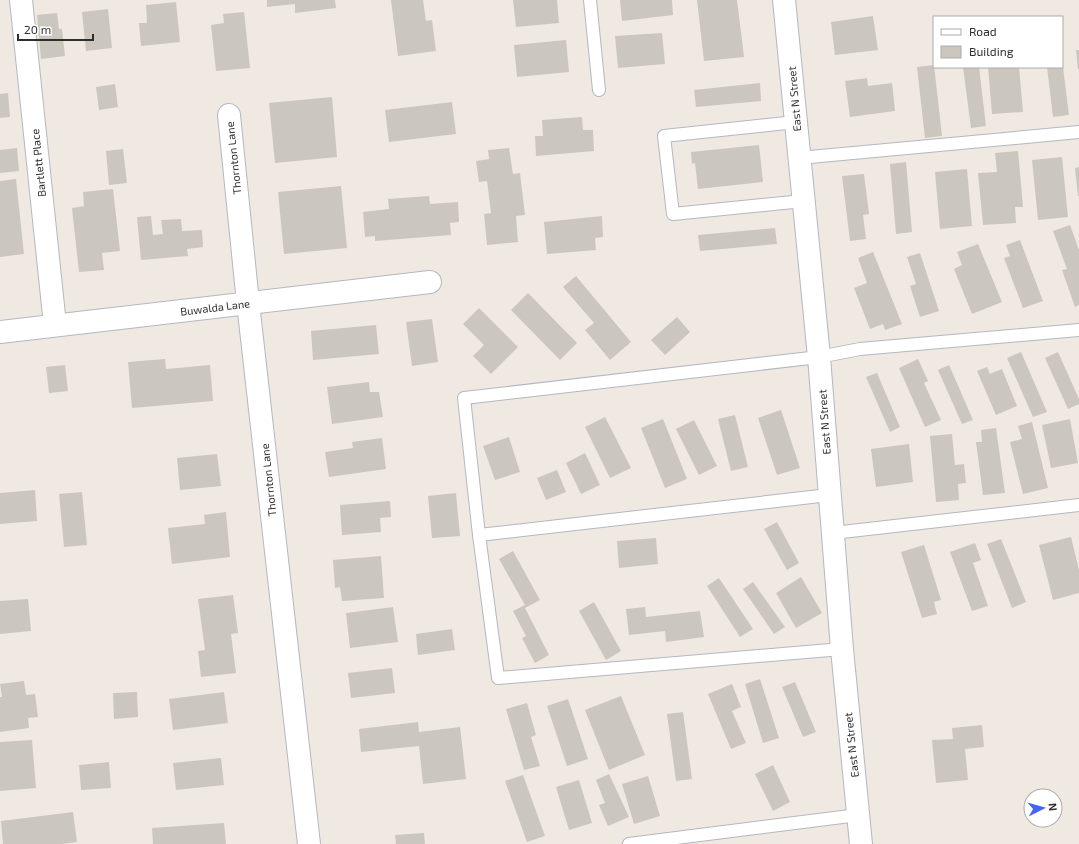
<svg xmlns="http://www.w3.org/2000/svg" width="1079" height="844" viewBox="0 0 1079 844" font-family="'Exo 2',sans-serif">
<style>
.building{fill:#cbc7bf}
.lines{fill:none;stroke-linecap:round;stroke-linejoin:round}
.lane-casing{stroke:#b4b7c1;stroke-width:14}
.street-casing{stroke:#b4b7c1;stroke-width:24}
.lane{stroke:#fff;stroke-width:12}
.street{stroke:#fff;stroke-width:22}
.labels{text-anchor:middle;dominant-baseline:central;stroke-width:3;stroke-linejoin:round;paint-order:stroke}
.street-label{font-size:11px;fill:#2e2e2e;stroke:#fff}
</style>
<rect width="100%" height="100%" fill="#efe9e1"/>
<g class="building">
<polygon points="267,0 335,0 336,8 295,13 295,4 267,7"/>
<polygon points="391,0 423,0 426,21 432,20 436,51 398,56"/>
<polygon points="513,0 557,0 559,23 516,27"/>
<polygon points="620,0 672,0 673,15 622,21"/>
<polygon points="697,0 737,0 744,57 704,61"/>
<polygon points="176,2 180,42 141,46 139,23 147,23 146,5"/>
<polygon points="108,9 112,48 86,51 82,12"/>
<polygon points="244,12 250,68 216,71 211,25 224,23 223,14"/>
<polygon points="57,13 59,29 62,29 65,56 41,59 37,15"/>
<polygon points="873,16 878,50 835,55 831,22"/>
<polygon points="662,33 665,64 618,68 615,36"/>
<polygon points="566,40 569,72 517,77 514,45"/>
<polygon points="1076,50 1079,50 1079,69 1078,69"/>
<polygon points="934,65 942,136 925,138 917,67"/>
<polygon points="963,67 979,67 986,126 971,128"/>
<polygon points="988,67 1019,67 1023,112 992,114"/>
<polygon points="1047,67 1063,67 1069,115 1053,117"/>
<polygon points="867,78 868,86 892,83 895,111 850,117 845,81"/>
<polygon points="760,83 761,101 696,107 694,90"/>
<polygon points="115,84 118,107 99,110 96,87"/>
<polygon points="8,93 10,117 0,118 0,94"/>
<polygon points="332,97 337,157 275,163 269,103"/>
<polygon points="452,102 456,134 389,142 385,110"/>
<polygon points="582,117 583,130 593,130 594,151 536,156 535,136 543,136 542,120"/>
<polygon points="759,145 763,182 698,189 695,163 692,164 691,152"/>
<polygon points="17,148 19,171 0,173 0,150"/>
<polygon points="509,148 513,174 520,173 525,215 516,216 518,242 487,245 484,214 491,213 487,181 479,182 476,161 489,159 488,150"/>
<polygon points="123,149 127,183 109,185 106,151"/>
<polygon points="1018,151 1023,207 1015,207 1016,223 983,225 978,173 997,172 995,153"/>
<polygon points="1062,157 1068,217 1038,220 1032,160"/>
<polygon points="906,162 912,232 896,234 890,164"/>
<polygon points="1079,167 1079,196 1078,196 1075,168"/>
<polygon points="967,169 972,226 940,229 935,172"/>
<polygon points="864,174 869,214 863,215 866,239 850,241 842,176"/>
<polygon points="16,179 24,254 0,257 0,181"/>
<polygon points="341,186 347,248 284,254 278,192"/>
<polygon points="113,189 120,251 102,253 104,270 79,272 72,208 84,206 83,192"/>
<polygon points="429,196 430,204 458,202 459,222 450,223 451,235 375,241 375,236 365,237 363,212 389,209 388,199"/>
<polygon points="151,216 153,235 163,234 161,220 181,219 182,231 202,230 203,247 187,249 188,256 141,260 137,217"/>
<polygon points="602,216 603,237 595,238 596,250 547,254 544,222"/>
<polygon points="1070,225 1079,250 1079,305 1075,307 1062,270 1067,269 1053,231"/>
<polygon points="775,228 777,244 700,251 698,235"/>
<polygon points="1020,240 1043,301 1023,308 1004,258 1010,256 1006,245"/>
<polygon points="978,244 1002,302 972,314 954,269 962,265 957,252"/>
<polygon points="873,252 902,324 885,330 883,324 870,329 854,288 867,283 858,258"/>
<polygon points="920,253 939,311 920,317 910,286 916,284 907,257"/>
<polygon points="576,276 631,342 610,360 585,330 594,323 563,287"/>
<polygon points="528,293 577,343 560,360 511,310"/>
<polygon points="479,308 518,347 491,374 473,356 484,345 463,324"/>
<polygon points="677,317 690,332 665,355 651,340"/>
<polygon points="432,319 438,362 412,366 406,322"/>
<polygon points="376,325 379,354 313,360 311,331"/>
<polygon points="1021,352 1047,412 1033,417 1007,358"/>
<polygon points="1058,352 1079,399 1079,404 1068,409 1045,358"/>
<polygon points="165,359 166,369 210,365 213,401 132,408 128,362"/>
<polygon points="918,359 928,381 924,383 941,420 925,427 899,368"/>
<polygon points="65,365 68,391 49,393 46,367"/>
<polygon points="949,365 973,420 962,424 938,370"/>
<polygon points="987,367 990,374 1002,369 1017,406 996,415 977,371"/>
<polygon points="877,373 900,427 890,432 866,377"/>
<polygon points="369,382 370,392 379,392 383,417 332,424 327,387"/>
<polygon points="781,410 800,468 777,475 758,418"/>
<polygon points="735,415 748,467 731,471 718,419"/>
<polygon points="605,417 631,468 610,478 585,427"/>
<polygon points="663,419 687,479 665,488 641,428"/>
<polygon points="1070,419 1078,463 1051,468 1042,425"/>
<polygon points="694,420 717,466 699,475 676,429"/>
<polygon points="1032,422 1048,488 1023,494 1010,442 1022,439 1018,426"/>
<polygon points="996,428 1005,493 983,495 976,442 982,442 981,430"/>
<polygon points="952,434 955,465 964,464 966,483 958,484 959,500 936,502 930,436"/>
<polygon points="509,437 520,472 495,480 483,446"/>
<polygon points="382,438 386,469 329,477 325,452 353,448 352,442"/>
<polygon points="909,444 913,482 876,487 871,449"/>
<polygon points="585,453 600,485 581,494 566,463"/>
<polygon points="217,454 221,486 180,490 177,458"/>
<polygon points="557,470 566,492 546,500 537,478"/>
<polygon points="35,490 37,521 0,524 0,493"/>
<polygon points="82,492 87,545 64,547 59,494"/>
<polygon points="456,493 460,536 432,538 428,496"/>
<polygon points="390,501 391,517 380,518 381,532 342,535 340,505"/>
<polygon points="226,512 230,557 172,564 168,528 205,524 204,515"/>
<polygon points="777,522 799,563 787,570 764,529"/>
<polygon points="1071,537 1079,570 1079,593 1053,600 1039,545"/>
<polygon points="656,538 658,564 619,568 617,541"/>
<polygon points="1001,539 1026,602 1012,608 987,544"/>
<polygon points="975,543 981,560 973,563 988,606 972,611 950,552"/>
<polygon points="924,545 941,600 934,602 937,614 922,618 901,552"/>
<polygon points="513,551 540,600 525,608 549,655 535,663 522,638 526,636 513,611 525,605 499,559"/>
<polygon points="381,556 384,598 342,601 340,587 335,588 333,560"/>
<polygon points="801,577 822,613 796,628 776,593"/>
<polygon points="719,578 753,629 740,637 707,586"/>
<polygon points="753,582 785,627 774,634 743,589"/>
<polygon points="233,595 238,633 231,634 236,673 201,677 198,651 205,650 198,599"/>
<polygon points="28,599 31,631 0,634 0,601"/>
<polygon points="594,602 621,651 606,660 579,611"/>
<polygon points="393,607 398,642 350,648 346,613"/>
<polygon points="645,607 646,617 700,611 704,637 666,642 665,631 629,635 626,609"/>
<polygon points="452,629 455,650 418,655 416,634"/>
<polygon points="392,668 395,693 351,698 348,673"/>
<polygon points="760,679 779,738 763,743 745,684"/>
<polygon points="24,681 26,695 35,694 38,717 28,718 29,728 0,732 0,697 2,697 0,684"/>
<polygon points="795,682 816,732 803,737 782,687"/>
<polygon points="732,684 741,707 732,711 746,743 731,749 708,694"/>
<polygon points="137,692 138,717 114,719 113,693"/>
<polygon points="224,692 228,723 173,730 169,699"/>
<polygon points="621,696 645,755 609,770 585,710"/>
<polygon points="568,699 588,759 567,766 547,706"/>
<polygon points="527,703 536,735 531,737 540,766 524,770 506,709"/>
<polygon points="683,712 692,779 676,781 667,714"/>
<polygon points="418,722 419,732 460,727 466,779 423,784 419,746 361,752 359,729"/>
<polygon points="982,725 984,747 965,749 968,780 936,783 932,740 953,739 952,728"/>
<polygon points="32,740 36,788 0,791 0,742"/>
<polygon points="221,758 224,785 176,790 173,763"/>
<polygon points="109,762 111,788 81,790 79,765"/>
<polygon points="773,765 790,802 773,811 755,774"/>
<polygon points="609,774 629,817 608,826 599,805 605,803 596,780"/>
<polygon points="523,775 545,836 527,842 505,781"/>
<polygon points="648,776 660,816 634,824 622,784"/>
<polygon points="579,780 592,823 569,830 556,787"/>
<polygon points="73,812 77,842 62,844 3,844 1,821"/>
<polygon points="224,823 226,844 153,844 152,828"/>
<polygon points="424,833 425,844 396,844 395,835"/>
</g>
<g class="lines">
<defs>
<g id="lane">
<polyline points="590,0 599,90"/>
<polyline points="796,122 664,136 673,214 803,201"/>
<polyline points="799,158 1079,132"/>
<polyline points="833,533 1079,505"/>
<polyline points="479,535 829,495"/>
<polyline points="842,649 498,678 479,535 464,398 819,357 860,349 1079,330"/>
<polyline points="629,844 858,815"/>
</g>
<g id="street">
<polyline points="21,0 55,325"/>
<polyline points="784,0 819,357 842,649 861,844"/>
<polyline points="229,115 248,303 309,844"/>
<polyline points="0,332 430,282"/>
</g>
</defs>
<use href="#lane" class="lane-casing"/>
<use href="#street" class="street-casing"/>
<use href="#lane" class="lane"/>
<use href="#street" class="street"/>
</g>
<g class="labels">
<g class="street-label">
<text transform="translate(794 99) rotate(-95)">East N Street</text>
<text transform="translate(233 158) rotate(-96)">Thornton Lane</text>
<text transform="translate(38 163) rotate(-96)">Bartlett Place</text>
<text transform="translate(215 307) rotate(-7)">Buwalda Lane</text>
<text transform="translate(824 422) rotate(-94)">East N Street</text>
<text transform="translate(268 480) rotate(-96)">Thornton Lane</text>
<text transform="translate(851 745) rotate(-96)">East N Street</text>
</g>
</g>
<rect x="933" y="16" width="130" height="52" fill="#ffffff" stroke="#ababab"/>
<rect x="941" y="29" width="20" height="6" fill="#ffffff" stroke="#ababab"/>
<text x="969" y="36" font-size="12" fill="#2e2e2e">Road</text>
<rect x="941" y="46" width="20" height="12" fill="#cbc7bf" stroke="#ababab"/>
<text x="969" y="56" font-size="12" fill="#2e2e2e">Building</text>
<g transform="translate(1043 808) rotate(84)"><circle r="19" fill="#ffffff" stroke="#ababab"/>
<path d="M0-3L7 15L0 10L-7 15Z" fill="#4264fb"/>
<text y="-6" font-size="11" font-weight="bold" text-anchor="middle" fill="#2e2e2e">N</text>
</g>
<path d="M18 34v6h75v-6" fill="none" stroke="#2e2e2e" stroke-width="2"/>
<text x="24" y="34" font-size="12" fill="#2e2e2e" stroke="#ffffff" stroke-width="3" paint-order="stroke">20 m</text>
</svg>
